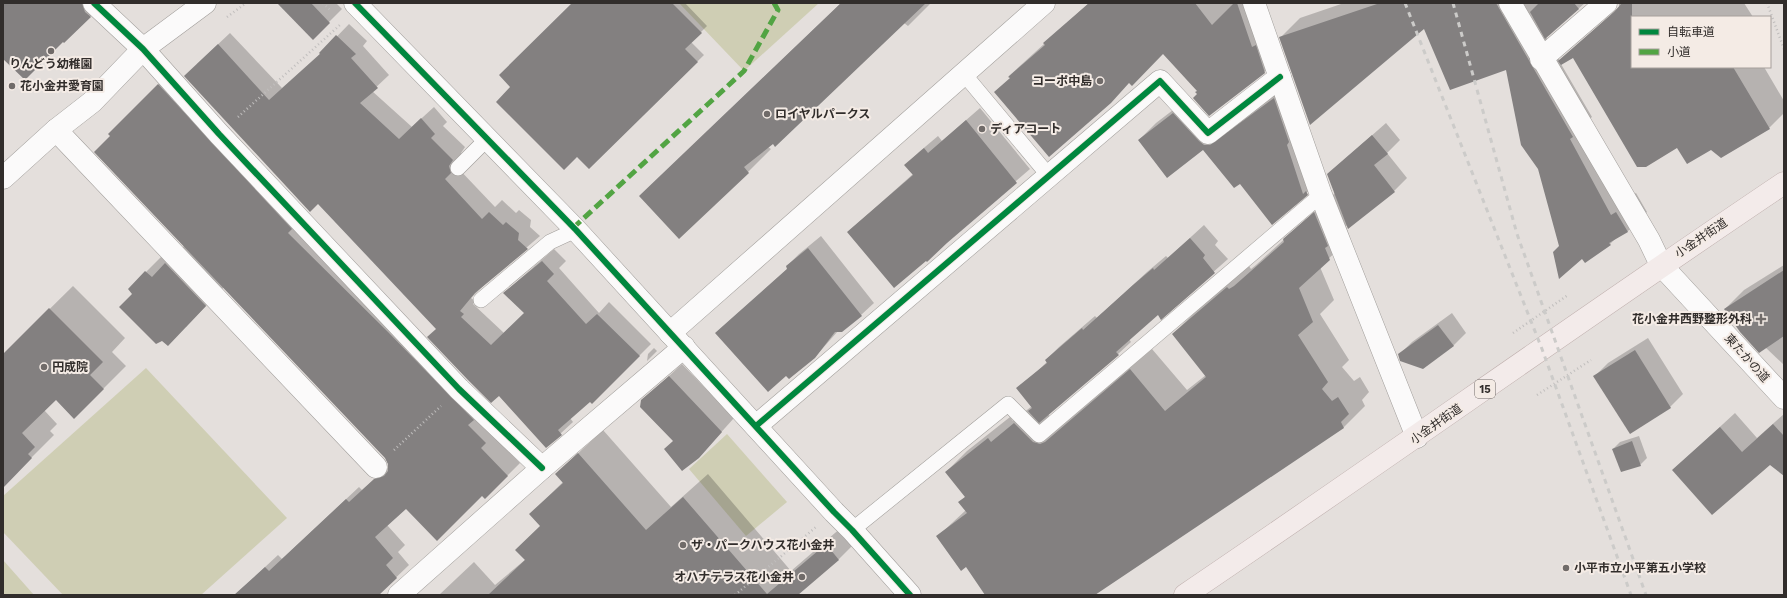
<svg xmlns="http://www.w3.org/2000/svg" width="1787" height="598" viewBox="0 0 1787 598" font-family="'Work Sans','Noto Sans JP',sans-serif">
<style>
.green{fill:#cfceb4}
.shadow{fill:#0003}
.building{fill:#838080}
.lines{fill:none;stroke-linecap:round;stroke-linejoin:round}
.service-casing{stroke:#a19e9b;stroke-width:16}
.minor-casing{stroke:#a19e9b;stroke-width:23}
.tertiary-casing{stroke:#a19e9b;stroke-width:23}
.primary-casing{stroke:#beaeac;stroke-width:23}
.path{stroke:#c0bebd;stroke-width:2.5;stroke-dasharray:1 3;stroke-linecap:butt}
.service{stroke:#fbfafa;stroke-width:15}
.minor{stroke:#fbfafa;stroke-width:22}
.tertiary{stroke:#fbfafa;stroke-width:22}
.primary{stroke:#f3ebea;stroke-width:22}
.rail{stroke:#cccbc9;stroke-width:3;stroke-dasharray:5 5;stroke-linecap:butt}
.quiet{stroke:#52a443;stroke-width:5;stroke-dasharray:10 5;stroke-linecap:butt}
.cycleway-casing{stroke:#f4ebe5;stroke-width:8}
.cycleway{stroke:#00873e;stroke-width:6}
.poi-dot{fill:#706b69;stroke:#f4ebe5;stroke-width:1.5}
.labels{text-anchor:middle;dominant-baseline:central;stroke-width:4;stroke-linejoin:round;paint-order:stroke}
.shield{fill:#f4ebe5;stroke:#6c6663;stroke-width:1}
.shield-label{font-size:11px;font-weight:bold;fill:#312d2b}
.poi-label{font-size:12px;font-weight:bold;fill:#312d2b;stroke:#f4ebe5;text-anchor:start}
.street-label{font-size:12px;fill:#312d2b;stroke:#f4ebe5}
</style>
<rect width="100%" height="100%" fill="#e4dfdc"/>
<g class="green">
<polygon points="679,3 819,3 744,71"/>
<polygon points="146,368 287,518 201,595 63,595 3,532 3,496"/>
<polygon points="727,434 787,502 746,536 689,469"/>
<polygon points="3,560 34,595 3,595"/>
</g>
<g class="shadow">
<polygon points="3,3 104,3 90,17 3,57"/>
<polygon points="278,3 336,3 342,9 313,38"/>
<polygon points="573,3 685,3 707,26 691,42 704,55 589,168 512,87"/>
<polygon points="841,3 931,3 908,26 904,23 768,147 771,149 748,172 640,196"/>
<polygon points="1089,3 1253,3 1276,60 1264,72 1198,94 1198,91 1163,53 1130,82 1009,76"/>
<polygon points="1344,3 1585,3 1546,37 1560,61 1619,7 1619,3 1744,3 1753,17 1632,17 1632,67 1764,67 1784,101 1784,113 1769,128 1711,149 1678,147 1574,57 1561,64 1592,117 1589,119 1630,196 1636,193 1647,212 1627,232 1617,237 1610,244 1582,257 1560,246 1539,169 1507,69 1425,27 1280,38 1300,18"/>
<polygon points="349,24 367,41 363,46 389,75 372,91 412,127 434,107 447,122 443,126 465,147 461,153 463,160 456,166 495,207 502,200 516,213 519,210 531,220 530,227 540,236 491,278 471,298 475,301 473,304 504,333 526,313 504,293 554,249 566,261 559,268 599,313 609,302 651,344 592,403 590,400 570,418 573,422 546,447 197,64 230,33 282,88 321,53"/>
<polygon points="171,72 492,435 520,463 485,498 482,495 406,508 387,525 405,545 398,552 409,565 382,591 371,595 235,595 278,555 282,559 359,487 362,490 389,467 386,458 224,287 186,327 129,289 165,253 171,259 184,246 109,134"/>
<polygon points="1291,82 1324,177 1272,224 1240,182 1203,149 1139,140 1156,123 1190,97 1216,125"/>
<polygon points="980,108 1030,169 894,286 848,232 913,174 906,165 919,152 938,136 942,141"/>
<polygon points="1386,123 1400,140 1387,153 1407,178 1394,191 1346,226 1350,238 1320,267 1334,300 1320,314 1349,360 1342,367 1354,381 1360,377 1369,392 1362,400 1365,406 1344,427 1093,595 986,595 967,566 938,536 966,510 960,502 966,496 946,472 967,451 1010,417 1013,421 1032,406 1018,389 1047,362 1046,360 1059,347 1095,316 1097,318 1147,272 1166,256 1168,258 1204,225 1218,241 1215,245 1228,259 1161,318 1158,314 1129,339 1131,342 1118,354 1048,414 1054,421 1067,421 1152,349 1187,390 1206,375 1173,334 1194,313 1249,266 1251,269 1256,265 1335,193 1328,174"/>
<polygon points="821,236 874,303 861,315 838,331 815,357 786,374 716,333 788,268 787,266 799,254"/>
<polygon points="1784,265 1784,365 1725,309 1744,290"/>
<polygon points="73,286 125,338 112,352 126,366 74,418 56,399 44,410 57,424 50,431 54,435 3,486 3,355"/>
<polygon points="1452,313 1466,333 1453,346 1399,355 1412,342"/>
<polygon points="1648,338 1683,394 1670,407 1595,376 1608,363"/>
<polygon points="654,348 657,351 647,361 648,354"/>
<polygon points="682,364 734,418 699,457 674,440 642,401"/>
<polygon points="1735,413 1757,438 1784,414 1784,475 1773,464 1673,470"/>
<polygon points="603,430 671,507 708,474 791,571 850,520 863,535 839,559 796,595 439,595 474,562 495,585 526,559 541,526 530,514 563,482 556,474"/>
<polygon points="1639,436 1647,458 1640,465 1613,449 1620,442"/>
</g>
<g class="building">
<polygon points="3,3 82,3 85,12 91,17 64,43 63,42 25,80 3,59"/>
<polygon points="277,3 311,3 330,23 313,40"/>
<polygon points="572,3 672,3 702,33 685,49 698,62 589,169 577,157 564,170 496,102 510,87 499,75"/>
<polygon points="841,3 926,3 775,147 773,144 744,167 749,173 679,239 639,196"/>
<polygon points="1089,3 1195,3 1212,25 1234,3 1237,3 1252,47 1256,45 1265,73 1209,116 1193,98 1197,94 1195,92 1197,91 1163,54 1132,86 1129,83 1111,103 1049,157 994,92 1010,78 1008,77 1045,45 1043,43"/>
<polygon points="1380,3 1496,3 1573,137 1570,139 1611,215 1616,212 1628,232 1609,243 1611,245 1585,263 1582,259 1559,279 1553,252 1559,246 1538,169 1521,145 1506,70 1450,90 1424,29 1310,125 1279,37"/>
<polygon points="1539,3 1574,3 1579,9 1545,39 1530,12"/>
<polygon points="1622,3 1632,3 1632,67 1733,67 1770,129 1721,158 1711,150 1687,164 1677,148 1646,167 1637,167 1573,58 1561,65 1558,61 1614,12"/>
<polygon points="336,35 356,54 351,58 378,88 360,103 399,139 421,118 435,134 431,138 453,160 449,166 451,173 445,179 482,219 489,212 503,225 506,222 519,233 518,240 528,249 475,293 460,311 464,314 461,317 491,345 524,313 503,293 542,261 554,274 547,281 586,324 597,314 640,356 592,404 590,402 558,430 562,435 546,448 499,396 491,403 468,380 427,337 436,329 318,204 310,212 184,76 218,44 269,100 320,54 319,53"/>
<polygon points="158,84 292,229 288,233 388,332 474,420 468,425 486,443 481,448 508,476 485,499 482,496 437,541 406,509 375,537 393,558 386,565 397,578 379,595 234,595 265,567 269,571 346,499 349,502 374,479 384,476 388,471 388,464 385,458 94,152 110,136 108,134"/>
<polygon points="1274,98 1289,142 1287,145 1303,194 1306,191 1308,195 1272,225 1240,184 1234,188 1203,150 1167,178 1138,140 1173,113 1199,141 1204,145 1210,145"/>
<polygon points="966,120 1017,183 947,243 927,262 926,261 894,288 847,232 913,175 904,165 924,148 928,153"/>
<polygon points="1372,135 1388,154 1374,165 1395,192 1348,229 1327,174"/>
<polygon points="1314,212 1328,246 1325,248 1330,260 1299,288 1313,322 1298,335 1328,382 1322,389 1332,401 1338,397 1349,414 1341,422 1344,428 1095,595 985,595 966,567 961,571 936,536 967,513 958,502 965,497 945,472 988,438 991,442 1014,423 1033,442 1040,444 1045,442 1130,369 1165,411 1206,377 1172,334 1227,287 1229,289 1234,286 1284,242 1283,239"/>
<polygon points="1190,238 1205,255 1203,258 1215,273 1161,320 1158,315 1116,352 1119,355 1039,423 1028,411 1032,408 1016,388 1047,363 1045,360 1082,328 1083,330 1133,285 1153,268 1154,270"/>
<polygon points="808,248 862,316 842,332 835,332 815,358 789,379 786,376 768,392 715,333 787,269 786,266"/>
<polygon points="165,263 206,306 168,346 162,341 156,344 119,307 132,294 128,289 145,271 152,277"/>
<polygon points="1784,270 1784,336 1759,353 1740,332 1724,309"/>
<polygon points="49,308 103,362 90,375 104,389 74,419 56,400 22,433 35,447 28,454 32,458 3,488 3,354"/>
<polygon points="1438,325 1454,346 1423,369 1400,361 1398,354"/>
<polygon points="1635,350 1671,408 1630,434 1593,376"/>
<polygon points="669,376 722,432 699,458 682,471 664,449 673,441 640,407 641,400"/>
<polygon points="1773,424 1784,436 1784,476 1770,465 1712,515 1672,470 1720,427 1742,452"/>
<polygon points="1632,441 1641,466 1621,472 1612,449"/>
<polygon points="578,453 646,530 683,497 767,594 826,544 839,560 798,595 488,595 525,560 515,550 540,526 529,514 563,483 555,474"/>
</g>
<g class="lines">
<defs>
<g id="service">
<polyline points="964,74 1049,176"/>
<polyline points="458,168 487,139"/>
<polyline points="481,300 550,242 576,230"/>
<polyline points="852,530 1008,404 1039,435 1321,195"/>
</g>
<g id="minor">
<polyline points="94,3 143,49 219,134 459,389 542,468"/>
<polyline points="355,3 576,230 834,512 852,530 910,595"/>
<polyline points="1254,3 1321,195 1417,437"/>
<polyline points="1510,3 1649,240 1661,265 1784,398"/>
<polyline points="1541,59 1606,3"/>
<polyline points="56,130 376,467"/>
<polyline points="670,333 1044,3"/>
<polyline points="756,426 1160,81 1208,133 1280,77"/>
<polyline points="399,595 542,468 684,347"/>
</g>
<polyline id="tertiary" points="3,178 56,130 92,102 143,49 205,3"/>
<path id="primary" d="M1185 595C1386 459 1583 318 1784 183"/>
</defs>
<use href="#service" class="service-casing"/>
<use href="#minor" class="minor-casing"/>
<use href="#tertiary" class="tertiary-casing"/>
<use href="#primary" class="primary-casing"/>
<g class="path">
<polyline points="323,3 331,11"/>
<polyline points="1767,3 1784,49"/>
<polyline points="227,17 246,3"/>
<polyline points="238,117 341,24"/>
<polyline points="1513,333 1568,295"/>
<polyline points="1537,395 1591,360"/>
<polyline points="394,450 441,406"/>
<polyline points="735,595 816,527"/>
</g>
<use href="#service" class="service"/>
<use href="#minor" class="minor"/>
<use href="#tertiary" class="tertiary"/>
<use href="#primary" class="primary"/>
<g class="rail">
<polyline points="1405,3 1542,349 1631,595"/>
<polyline points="1453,3 1517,234 1646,595"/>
</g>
<polyline class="quiet" points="573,228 744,71 778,10 774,3"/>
<defs>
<g id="cycleway">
<polyline points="94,3 143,49 219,134 459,389 542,468"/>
<polyline points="355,3 576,230 834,512 852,530 910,595"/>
<polyline points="756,426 1160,81 1208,133 1280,77"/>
</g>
</defs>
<use href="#cycleway" class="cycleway-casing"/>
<use href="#cycleway" class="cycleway"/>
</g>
<g class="poi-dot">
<circle cx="51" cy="51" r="4"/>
<circle cx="1100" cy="81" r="4"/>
<circle cx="12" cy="86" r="4"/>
<circle cx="767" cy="114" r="4"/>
<circle cx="982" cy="129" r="4"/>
<path d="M1759 313h4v4h4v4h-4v4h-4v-4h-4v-4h4z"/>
<circle cx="44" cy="367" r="4"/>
<circle cx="683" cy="545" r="4"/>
<circle cx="1566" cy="568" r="4"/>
<circle cx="802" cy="577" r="4"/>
</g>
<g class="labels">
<rect class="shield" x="1475" y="380" width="20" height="18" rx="3"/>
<g class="shield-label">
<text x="1485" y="389">15</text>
</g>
<g class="poi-label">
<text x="51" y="64" text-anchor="middle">りんどう幼稚園</text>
<text x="1092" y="81" text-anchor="end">コーポ中島</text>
<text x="20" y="86">花小金井愛育園</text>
<text x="775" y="114">ロイヤルパークス</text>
<text x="990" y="129">ディアコート</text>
<text x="1752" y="319" text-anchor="end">花小金井西野整形外科</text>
<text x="52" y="367">円成院</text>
<text x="691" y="545">ザ・パークハウス花小金井</text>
<text x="1574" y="568">小平市立小平第五小学校</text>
<text x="794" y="577" text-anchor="end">オハナテラス花小金井</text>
</g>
<g class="street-label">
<text transform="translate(1701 238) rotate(-34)">小金井街道</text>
<text transform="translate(1747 358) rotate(48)">東たかの道</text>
<text transform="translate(1436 424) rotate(-35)">小金井街道</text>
</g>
</g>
<rect width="1787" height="598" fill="none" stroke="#312d2b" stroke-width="8"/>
<rect x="1631" y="16" width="140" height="52" fill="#f4ebe5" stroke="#a69f9b"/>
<rect x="1639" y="29" width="20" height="6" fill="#00873e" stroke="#a69f9b"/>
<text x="1667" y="36" font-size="12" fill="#312d2b">自転車道</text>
<rect x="1639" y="49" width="20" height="6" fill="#52a443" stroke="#a69f9b"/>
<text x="1667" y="56" font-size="12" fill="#312d2b">小道</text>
</svg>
